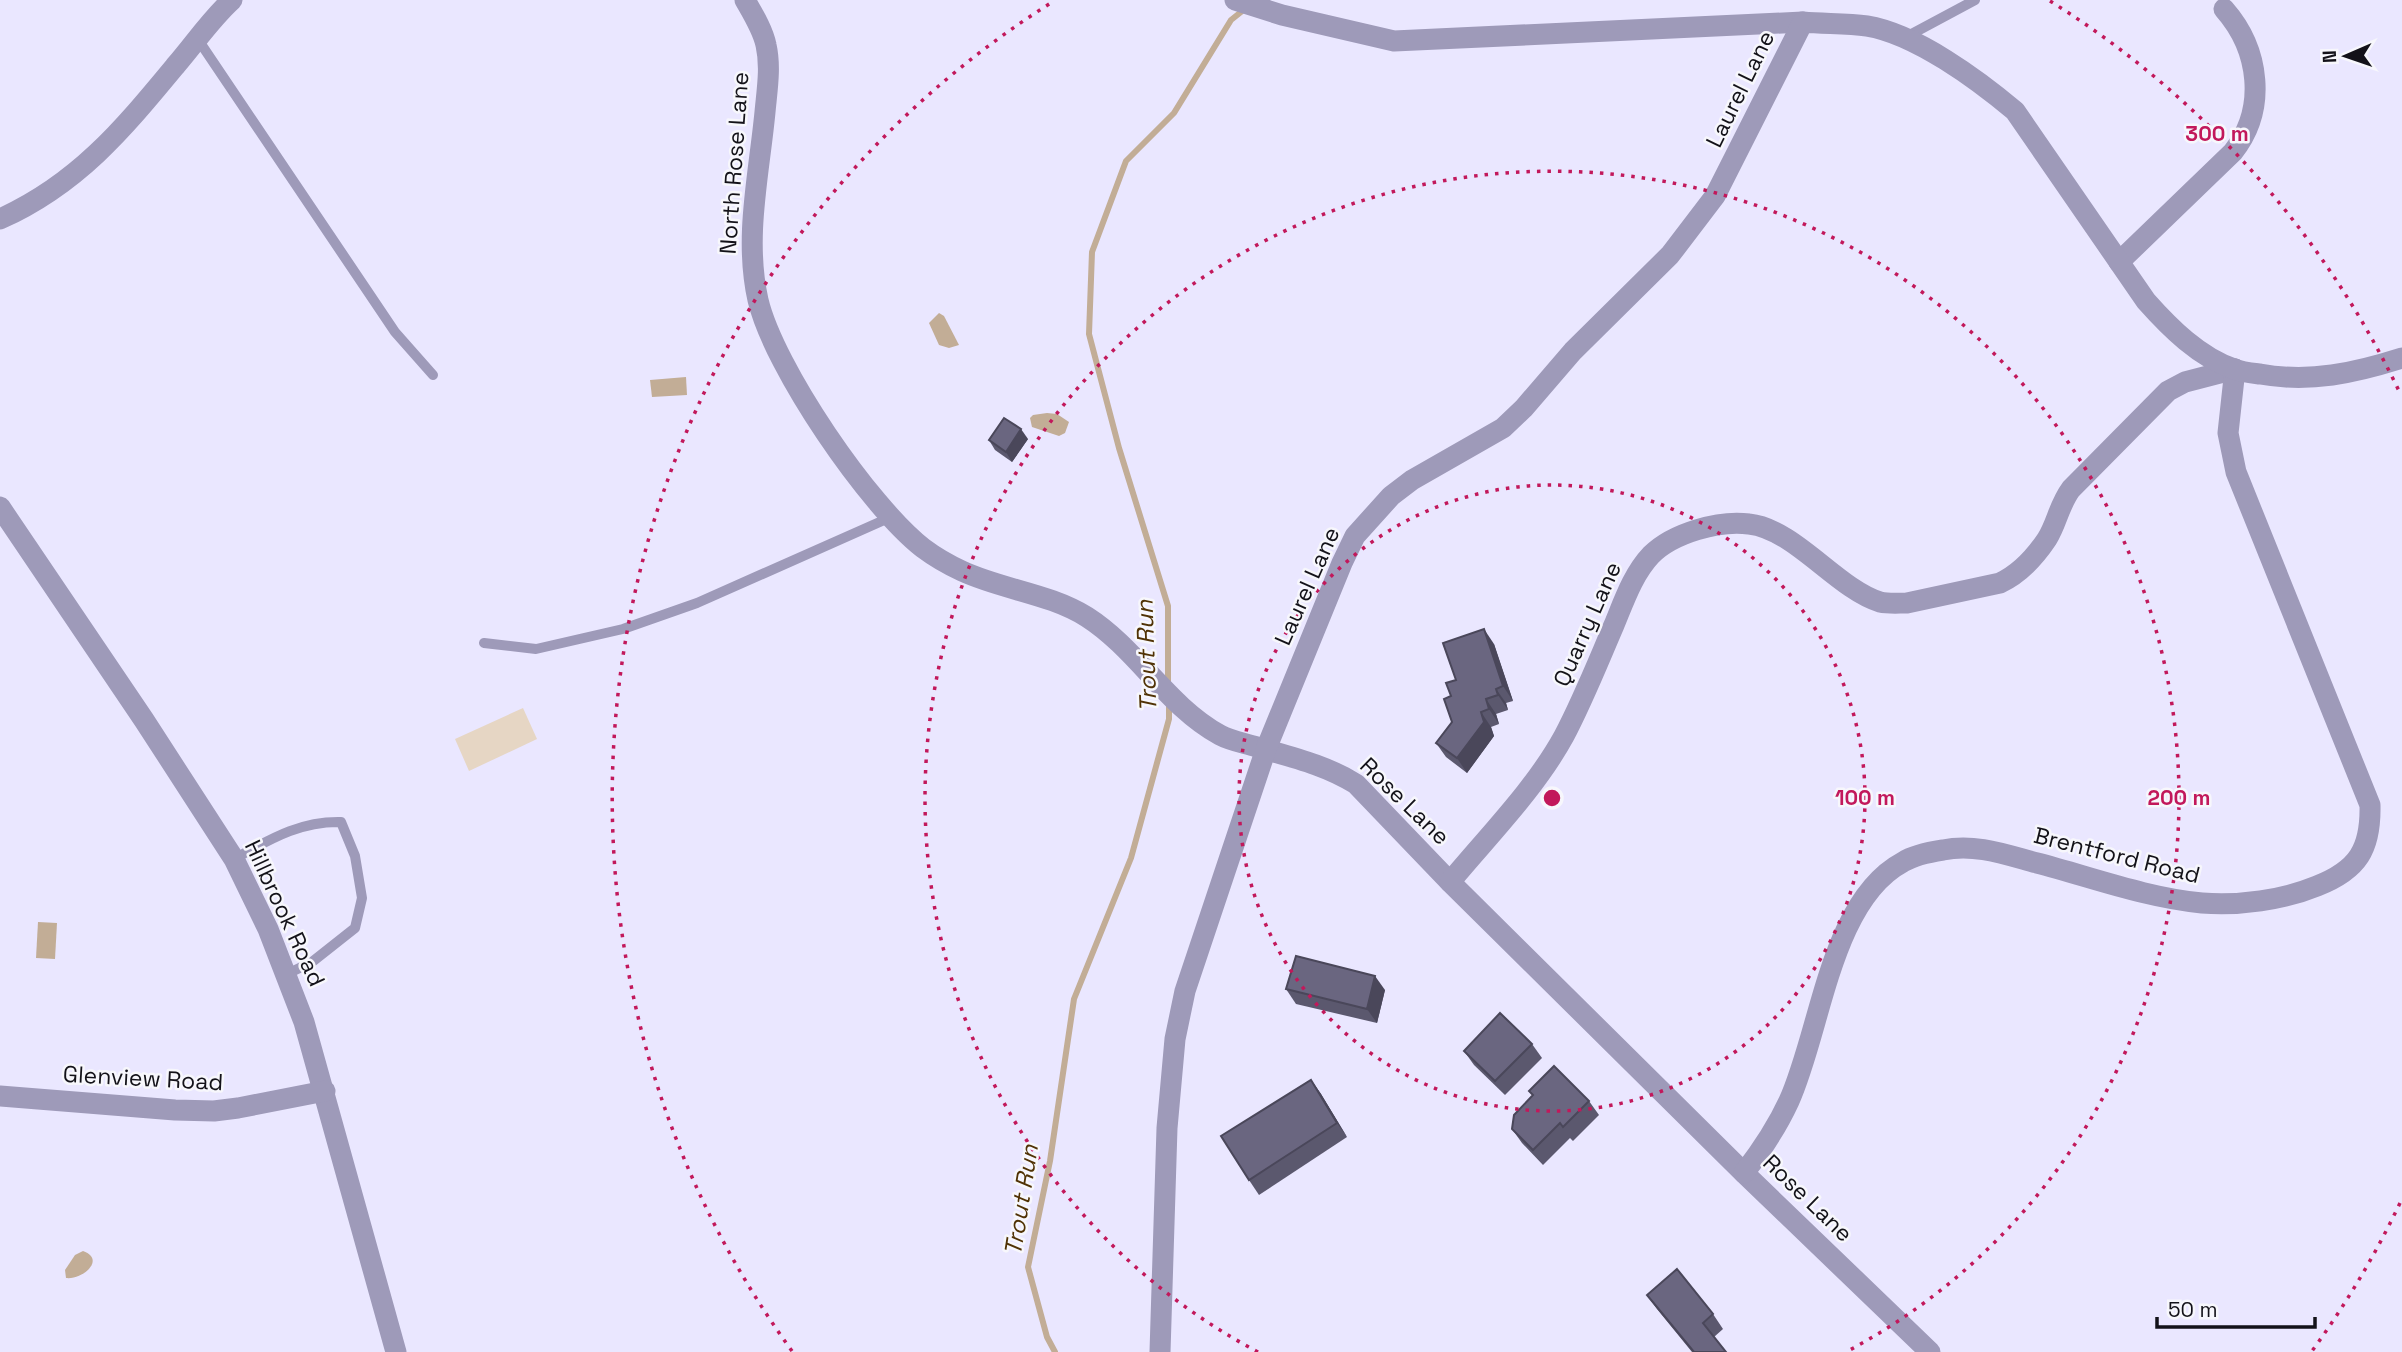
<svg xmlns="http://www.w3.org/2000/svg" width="2402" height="1352" viewBox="0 0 2402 1352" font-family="'Space Grotesk',sans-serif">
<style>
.green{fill:#e6d6c4}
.water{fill:#c2ad96}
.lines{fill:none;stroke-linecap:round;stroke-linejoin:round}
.stream{stroke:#c2ad96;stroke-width:6}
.lane{stroke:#9e9ab9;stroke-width:10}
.street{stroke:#9e9ab9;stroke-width:21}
.wall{fill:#5b586e}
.shaded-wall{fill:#4a475a}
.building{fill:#6a6680;stroke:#4a475a;stroke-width:2}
.ring{fill:none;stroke:#c2185b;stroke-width:3.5;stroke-dasharray:3.5 7}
.labels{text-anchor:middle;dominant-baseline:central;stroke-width:5;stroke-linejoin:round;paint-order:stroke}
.street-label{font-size:23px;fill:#131219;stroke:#f7f7fc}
.water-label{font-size:24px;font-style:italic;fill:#503205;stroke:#f7f7fc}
.centre{fill:#c2185b;stroke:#f7f7fc;stroke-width:3.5}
.ring-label{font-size:21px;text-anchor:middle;font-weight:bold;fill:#c2185b;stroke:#f7f7fc;stroke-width:5;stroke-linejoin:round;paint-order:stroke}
</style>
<rect width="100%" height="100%" fill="#eae7ff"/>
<polygon class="green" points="523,708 537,739 469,771 455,739"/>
<g class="water">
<polygon points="939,313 944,316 959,345 949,348 939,345 929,323"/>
<polygon points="686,377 687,395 652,397 650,380"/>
<polygon points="1047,413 1057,414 1069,422 1065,433 1059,436 1032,427 1030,418 1033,415"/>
<polygon points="38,922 57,923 55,959 36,958"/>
<path d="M83 1251C106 1259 83 1280 66 1278L65 1270 75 1255Z"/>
</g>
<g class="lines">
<g class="stream">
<polyline points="1168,685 1168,606 1119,448 1089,334 1092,252 1126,161 1174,113 1231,20 1246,8"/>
<polyline points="1055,1352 1047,1337 1028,1267 1050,1161 1074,999 1131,858 1169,719 1169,703"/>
</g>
<g class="lane">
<polyline points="1906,37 1975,0"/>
<polyline points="197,38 395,332 433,375"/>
<polyline points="484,643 536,649 623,629 697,603 891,517"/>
<path d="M234 859C269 840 299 821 341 822L355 856 362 898 355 928 312 962 287 974"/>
</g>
<g class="street">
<path d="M745 0C753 14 763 30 766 45 771 67 767 90 765 112 759 175 744 238 758 300 774 368 869 506 923 548 935 557 949 565 962 571 1003 590 1048 593 1087 617 1137 649 1167 706 1220 735 1231 741 1245 743 1257 747 1291 757 1326 765 1356 784L1450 882 1744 1173 1930 1352"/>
<polyline points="1235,0 1282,15 1394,41 1803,22"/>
<path d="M0 219C78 184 123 129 176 65 195 43 211 19 232 0"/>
<path d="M2119 262 2233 152C2267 109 2260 50 2224 9"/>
<polyline points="0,507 144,720 234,859 268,929 304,1022 396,1352"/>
<path d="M1450 882C1489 835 1535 789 1564 736 1583 700 1598 662 1614 625 1624 601 1633 574 1651 555 1673 533 1719 520 1749 524 1795 529 1836 588 1880 602 1889 604 1898 603 1907 603L2000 583C2019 574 2035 557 2047 539 2057 523 2059 505 2071 489L2168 391 2185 382 2235 369"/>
<polyline points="0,1096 175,1110 214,1111 238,1108 325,1091"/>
<path d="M1744 1173C1761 1151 1777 1127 1789 1101 1821 1031 1830 901 1903 862 1914 855 1930 852 1943 850 1975 843 2007 855 2037 863 2091 877 2147 898 2202 903 2239 906 2283 900 2317 886 2358 870 2371 849 2370 805L2236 472 2228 433 2235 369"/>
<path d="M1160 1352 1167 1128 1175 1039 1185 991 1266 749 1342 563 1355 536 1391 496 1412 480 1503 428 1524 408 1573 351 1670 255 1715 196 1803 22C1824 24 1846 23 1867 26 1916 34 1978 80 2015 111L2146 301C2170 328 2199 357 2234 369 2242 372 2252 373 2260 374 2310 383 2355 373 2402 358"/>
</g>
</g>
<g class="wall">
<polygon points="1028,439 1012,462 995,450 989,440"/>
<polygon points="1494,644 1513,701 1506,703 1508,710 1496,714 1499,724 1491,727 1494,736 1467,773 1446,757 1436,743 1452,722 1451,696 1456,680"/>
<polygon points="1286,989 1385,990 1377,1023 1296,1004"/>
<polygon points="1532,1044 1542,1058 1505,1095 1474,1065 1464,1051"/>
<polygon points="1311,1080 1321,1094 1347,1137 1259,1195 1249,1180"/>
<polygon points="1529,1091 1589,1101 1599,1115 1573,1141 1570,1138 1543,1165 1522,1143 1512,1129 1533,1096"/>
<polygon points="1647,1295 1713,1314 1723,1329 1714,1337 1726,1352 1692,1352 1657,1309"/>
</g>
<g class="shaded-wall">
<polygon points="1021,429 1028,439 1012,462 1006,452"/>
<polygon points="1484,629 1494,644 1513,701 1503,686"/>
<polygon points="1496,689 1506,703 1508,710 1498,695"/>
<polygon points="1486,699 1496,714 1499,724 1489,709"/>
<polygon points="1481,712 1491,727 1494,736 1467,773 1457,758"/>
<polygon points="1375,976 1385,990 1377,1023 1367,1009"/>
<polygon points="1311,1080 1321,1094 1347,1137 1337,1123"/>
</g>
<g class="building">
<polygon points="1004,418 1021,429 1006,452 989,440"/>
<polygon points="1484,629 1503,686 1496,689 1498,695 1486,699 1489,709 1481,712 1484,722 1457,758 1436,743 1452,722 1444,699 1451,696 1446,683 1456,680 1443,643"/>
<polygon points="1296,956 1375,976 1367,1009 1286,989"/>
<polygon points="1500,1013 1532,1044 1495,1081 1464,1051"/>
<polygon points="1554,1066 1589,1101 1563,1127 1560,1123 1533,1150 1512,1129 1514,1115 1533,1095 1529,1091"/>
<polygon points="1311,1080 1337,1123 1249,1180 1221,1136"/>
<polygon points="1677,1269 1713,1314 1703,1323 1726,1352 1694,1352 1647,1295"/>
</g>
<g class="ring">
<circle cx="1552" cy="798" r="313"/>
<path d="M1258 1352A627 627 0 1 1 1846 1352"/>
<path d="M2400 1203A940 940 0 0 1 2312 1351M792 1351A940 940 0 0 1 1054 1M2050 1A940 940 0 0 1 2400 393"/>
</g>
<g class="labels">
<g class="street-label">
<text transform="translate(1740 89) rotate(-64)">Laurel Lane</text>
<text transform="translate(734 163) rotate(-86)">North Rose Lane</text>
<text transform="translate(1307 586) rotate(-66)">Laurel Lane</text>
<text transform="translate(1587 624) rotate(-66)">Quarry Lane</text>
<text transform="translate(1405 801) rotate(44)">Rose Lane</text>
<text transform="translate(2117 855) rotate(14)">Brentford Road</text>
<text transform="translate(285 913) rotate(65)">Hillbrook Road</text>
<text transform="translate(143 1078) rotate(3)">Glenview Road</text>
<text transform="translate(1808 1198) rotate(44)">Rose Lane</text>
</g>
<g class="water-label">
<text transform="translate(1146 656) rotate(-92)">Trout Run</text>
<text transform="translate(1021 1200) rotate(-81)">Trout Run</text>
</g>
</g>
<circle cx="1552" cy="798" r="10" class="centre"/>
<g class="ring-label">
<text x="2217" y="141">300 m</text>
<text x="1865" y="805">100 m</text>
<text x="2179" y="805">200 m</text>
</g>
<g transform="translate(2346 56) rotate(268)" stroke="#f7f7fc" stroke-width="5" paint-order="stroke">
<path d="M0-5L12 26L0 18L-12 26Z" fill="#131219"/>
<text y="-10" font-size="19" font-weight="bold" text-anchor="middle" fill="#131219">N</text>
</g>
<path d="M2157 1317v10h158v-10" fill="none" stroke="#131219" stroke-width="3.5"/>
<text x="2168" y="1317" font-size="21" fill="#131219" stroke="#f7f7fc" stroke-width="5" paint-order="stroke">50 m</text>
</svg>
